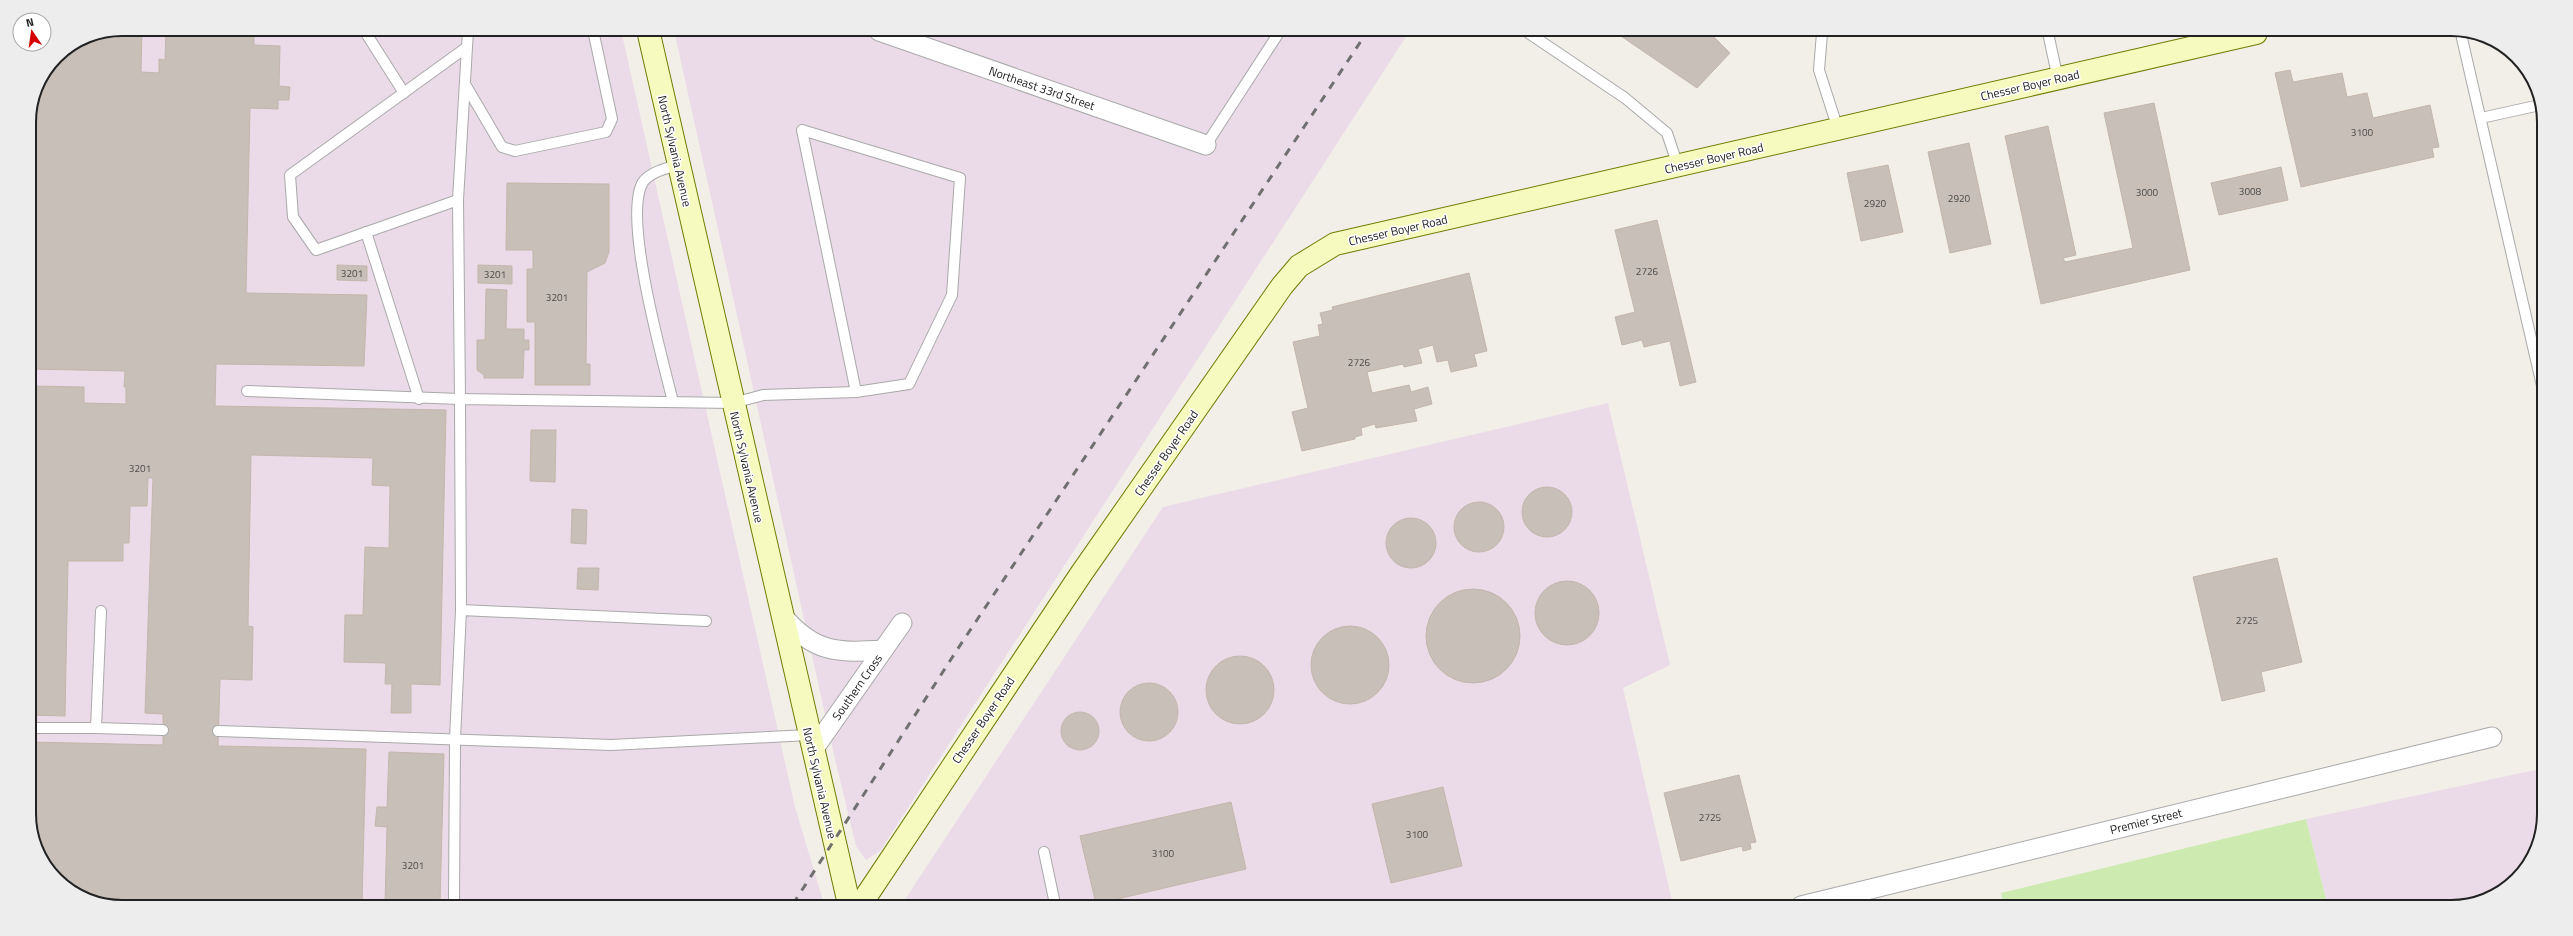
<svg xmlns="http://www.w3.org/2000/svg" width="2573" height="936" viewBox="0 0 2573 936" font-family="'Titillium Web',sans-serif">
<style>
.industrial{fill:#ebdbe8}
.grass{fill:#cdebb0}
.building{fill:#c7bfb8;stroke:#c4b6ab}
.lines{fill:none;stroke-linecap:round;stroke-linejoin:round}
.lane-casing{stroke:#a9a9a9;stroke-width:12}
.street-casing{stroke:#a9a9a9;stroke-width:21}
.secondary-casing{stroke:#707d05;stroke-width:24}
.lane{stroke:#fff;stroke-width:10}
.street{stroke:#fff;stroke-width:19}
.secondary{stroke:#f7fabf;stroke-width:22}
.rail{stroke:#707070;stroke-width:3;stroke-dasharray:8 8;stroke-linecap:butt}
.labels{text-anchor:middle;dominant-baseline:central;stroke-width:3;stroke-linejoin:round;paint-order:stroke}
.number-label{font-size:10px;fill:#4b4948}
.street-label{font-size:12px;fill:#222;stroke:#fff}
.rim{fill:none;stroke:#222;stroke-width:2}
</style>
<rect width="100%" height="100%" fill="#f2efe9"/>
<g class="industrial">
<polygon points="122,29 621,30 795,807 824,904 93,902 48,871 29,820 29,117 39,81 57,56 87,36"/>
<polygon points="674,30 1409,32 880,851 866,860 856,846 834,755"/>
<polygon points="1608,403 1670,665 1623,688 1673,905 902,904 1163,507"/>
<polygon points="2540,769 2539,843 2507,888 2451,907 2328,907 2306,819"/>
</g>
<polygon class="grass" points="2306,819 2328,907 2004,906 2001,893"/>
<g class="building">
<polygon points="122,29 142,29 141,72 159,73 159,59 165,60 166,29 254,29 254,45 280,46 279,86 290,87 289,100 278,100 278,109 250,108 246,293 367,295 364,366 216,364 215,406 446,410 440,685 411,684 411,713 391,713 392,684 385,684 386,663 344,662 345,615 363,615 365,547 389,548 390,486 372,485 373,458 251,455 248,626 253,627 252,680 220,679 218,746 366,749 362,903 93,902 48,871 29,820 29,742 163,745 163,714 145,713 153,478 148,478 147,506 130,506 129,543 123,543 123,561 68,561 65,716 29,715 29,383 30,386 84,387 84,403 126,404 126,387 124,387 125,371 29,369 29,117 39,81 57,56 87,36"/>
<polygon points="1615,32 1709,32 1730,53 1697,88"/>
<polygon points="2290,70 2293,82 2342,73 2347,97 2367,93 2373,118 2430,105 2439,147 2432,148 2434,157 2301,187 2275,73"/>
<polygon points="2154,103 2190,270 2041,304 2005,136 2048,126 2076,255 2063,258 2065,262 2133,248 2104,113"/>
<polygon points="1969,143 1991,244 1950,253 1928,152"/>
<polygon points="1888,165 1903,232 1861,241 1847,173"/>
<polygon points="2281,167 2288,200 2219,215 2211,183"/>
<polygon points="507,183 609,184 609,252 605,263 587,272 586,364 590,364 590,385 535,385 535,322 527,322 527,269 533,269 533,250 506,250"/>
<polygon points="1657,220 1696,382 1680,386 1670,341 1644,347 1642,340 1622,345 1615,317 1635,312 1615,230"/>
<polygon points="337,265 367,266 367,281 337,280"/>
<polygon points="478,265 512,266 512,284 478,283"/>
<polygon points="1469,273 1487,351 1474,354 1477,366 1451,372 1448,360 1437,362 1433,345 1418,349 1422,363 1404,367 1403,364 1367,372 1372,393 1409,385 1411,392 1428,387 1432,404 1414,409 1417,421 1376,428 1375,424 1361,428 1362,435 1355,437 1355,439 1302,451 1292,412 1308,408 1293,342 1320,336 1318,325 1323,324 1320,313 1333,310 1332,307"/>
<polygon points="486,289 507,290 506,329 524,329 524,340 529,340 529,350 524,350 523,378 484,378 484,375 477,370 477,340 485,340"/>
<polygon points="531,430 556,430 555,482 530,481"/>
<circle cx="1547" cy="512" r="25"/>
<circle cx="1479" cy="527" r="25"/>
<polygon points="572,509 587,510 586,544 571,543"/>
<circle cx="1411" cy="543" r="25"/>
<polygon points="2277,558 2302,662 2261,672 2265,691 2222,701 2193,577"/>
<polygon points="578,568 599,568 598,590 577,589"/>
<circle cx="1567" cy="613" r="32"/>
<circle cx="1473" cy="636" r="47"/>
<circle cx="1350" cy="665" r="39"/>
<circle cx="1240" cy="690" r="34"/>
<circle cx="1149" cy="712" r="29"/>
<circle cx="1080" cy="731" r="19"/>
<polygon points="389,752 444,754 440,903 385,903 387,827 375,826 377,807 387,807"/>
<polygon points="1739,775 1756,842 1750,843 1751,849 1743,851 1742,846 1681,861 1664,793"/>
<polygon points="1443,787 1462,866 1391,883 1372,804"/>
<polygon points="1231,802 1246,869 1096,904 1080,836"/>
</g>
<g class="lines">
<defs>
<g id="lane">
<polyline points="364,30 404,93"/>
<polyline points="1527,32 1625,98 1667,133 1678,166"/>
<polyline points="1822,33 1819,70 1838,129"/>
<polyline points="2048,33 2058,79"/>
<polyline points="2461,34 2542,386"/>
<polyline points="465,84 502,147 515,151 606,132 612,119 593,30"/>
<polyline points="2481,118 2540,105"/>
<polyline points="1206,145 1280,31"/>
<polyline points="458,200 316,250 293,217 290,175 467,47"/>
<polyline points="366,232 419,399"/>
<polyline points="247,391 460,399 458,200 468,30"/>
<path d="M673 402C663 361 622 216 643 182 650 172 667 168 678 165"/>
<polyline points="461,610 460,399 733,403 763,395 856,392 802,130 960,178 952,295 909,384 856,392"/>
<polyline points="101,611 96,728 163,730"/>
<polyline points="29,728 96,728"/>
<polyline points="218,731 611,745 809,735"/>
<polyline points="1044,852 1055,904"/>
<polyline points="454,903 455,739 461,610 706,621"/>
</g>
<g id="street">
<polyline points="879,31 1206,145"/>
<path d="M782 615C813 653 838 653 883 650"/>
<polyline points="813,750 902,623"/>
<polyline points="1801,906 2492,737"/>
</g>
<g id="secondary">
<polyline points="648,30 849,904"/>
<polyline points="861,904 1081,574 1282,286 1299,266 1335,244 2256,33"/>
</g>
</defs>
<use href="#lane" class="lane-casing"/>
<use href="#street" class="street-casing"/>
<use href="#secondary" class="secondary-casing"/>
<use href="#lane" class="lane"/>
<use href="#street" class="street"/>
<use href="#secondary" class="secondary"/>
<polyline class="rail" points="793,904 957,650 1367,32"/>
</g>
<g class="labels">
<g class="number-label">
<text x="2362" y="132">3100</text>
<text x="2250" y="191">3008</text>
<text x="2147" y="192">3000</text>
<text x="1959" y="198">2920</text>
<text x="1875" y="203">2920</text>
<text x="1647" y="271">2726</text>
<text x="352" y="273">3201</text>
<text x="495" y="274">3201</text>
<text x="557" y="297">3201</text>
<text x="1359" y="362">2726</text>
<text x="140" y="468">3201</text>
<text x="2247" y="620">2725</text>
<text x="1710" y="817">2725</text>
<text x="1417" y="834">3100</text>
<text x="1163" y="853">3100</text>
<text x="413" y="865">3201</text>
</g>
<g class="street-label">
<text transform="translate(2030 85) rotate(-13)">Chesser Boyer Road</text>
<text transform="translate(1042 88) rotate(19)">Northeast 33rd Street</text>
<text transform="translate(675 151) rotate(77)">North Sylvania Avenue</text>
<text transform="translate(1714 158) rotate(-13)">Chesser Boyer Road</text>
<text transform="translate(1398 230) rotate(-13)">Chesser Boyer Road</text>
<text transform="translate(1166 453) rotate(-55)">Chesser Boyer Road</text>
<text transform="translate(747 467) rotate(77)">North Sylvania Avenue</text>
<text transform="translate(857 687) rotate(-55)">Southern Cross</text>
<text transform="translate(983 720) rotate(-56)">Chesser Boyer Road</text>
<text transform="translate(820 783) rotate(77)">North Sylvania Avenue</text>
<text transform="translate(2146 821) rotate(-14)">Premier Street</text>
</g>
</g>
<path d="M0 0H2573V936H0ZM122 36H2451A86 86 0 0 1 2537 122V814A86 86 0 0 1 2451 900H122A86 86 0 0 1 36 814V122A86 86 0 0 1 122 36Z" fill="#ededed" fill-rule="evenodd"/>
<path class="rim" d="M122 36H2451A86 86 0 0 1 2537 122V814A86 86 0 0 1 2451 900H122A86 86 0 0 1 36 814V122A86 86 0 0 1 122 36Z"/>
<g transform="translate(32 32) rotate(347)"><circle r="19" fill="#ffffff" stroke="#a7a7a7"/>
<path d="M0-3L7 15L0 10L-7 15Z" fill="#d40000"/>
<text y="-6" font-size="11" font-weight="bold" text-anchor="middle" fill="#222222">N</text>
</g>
</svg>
